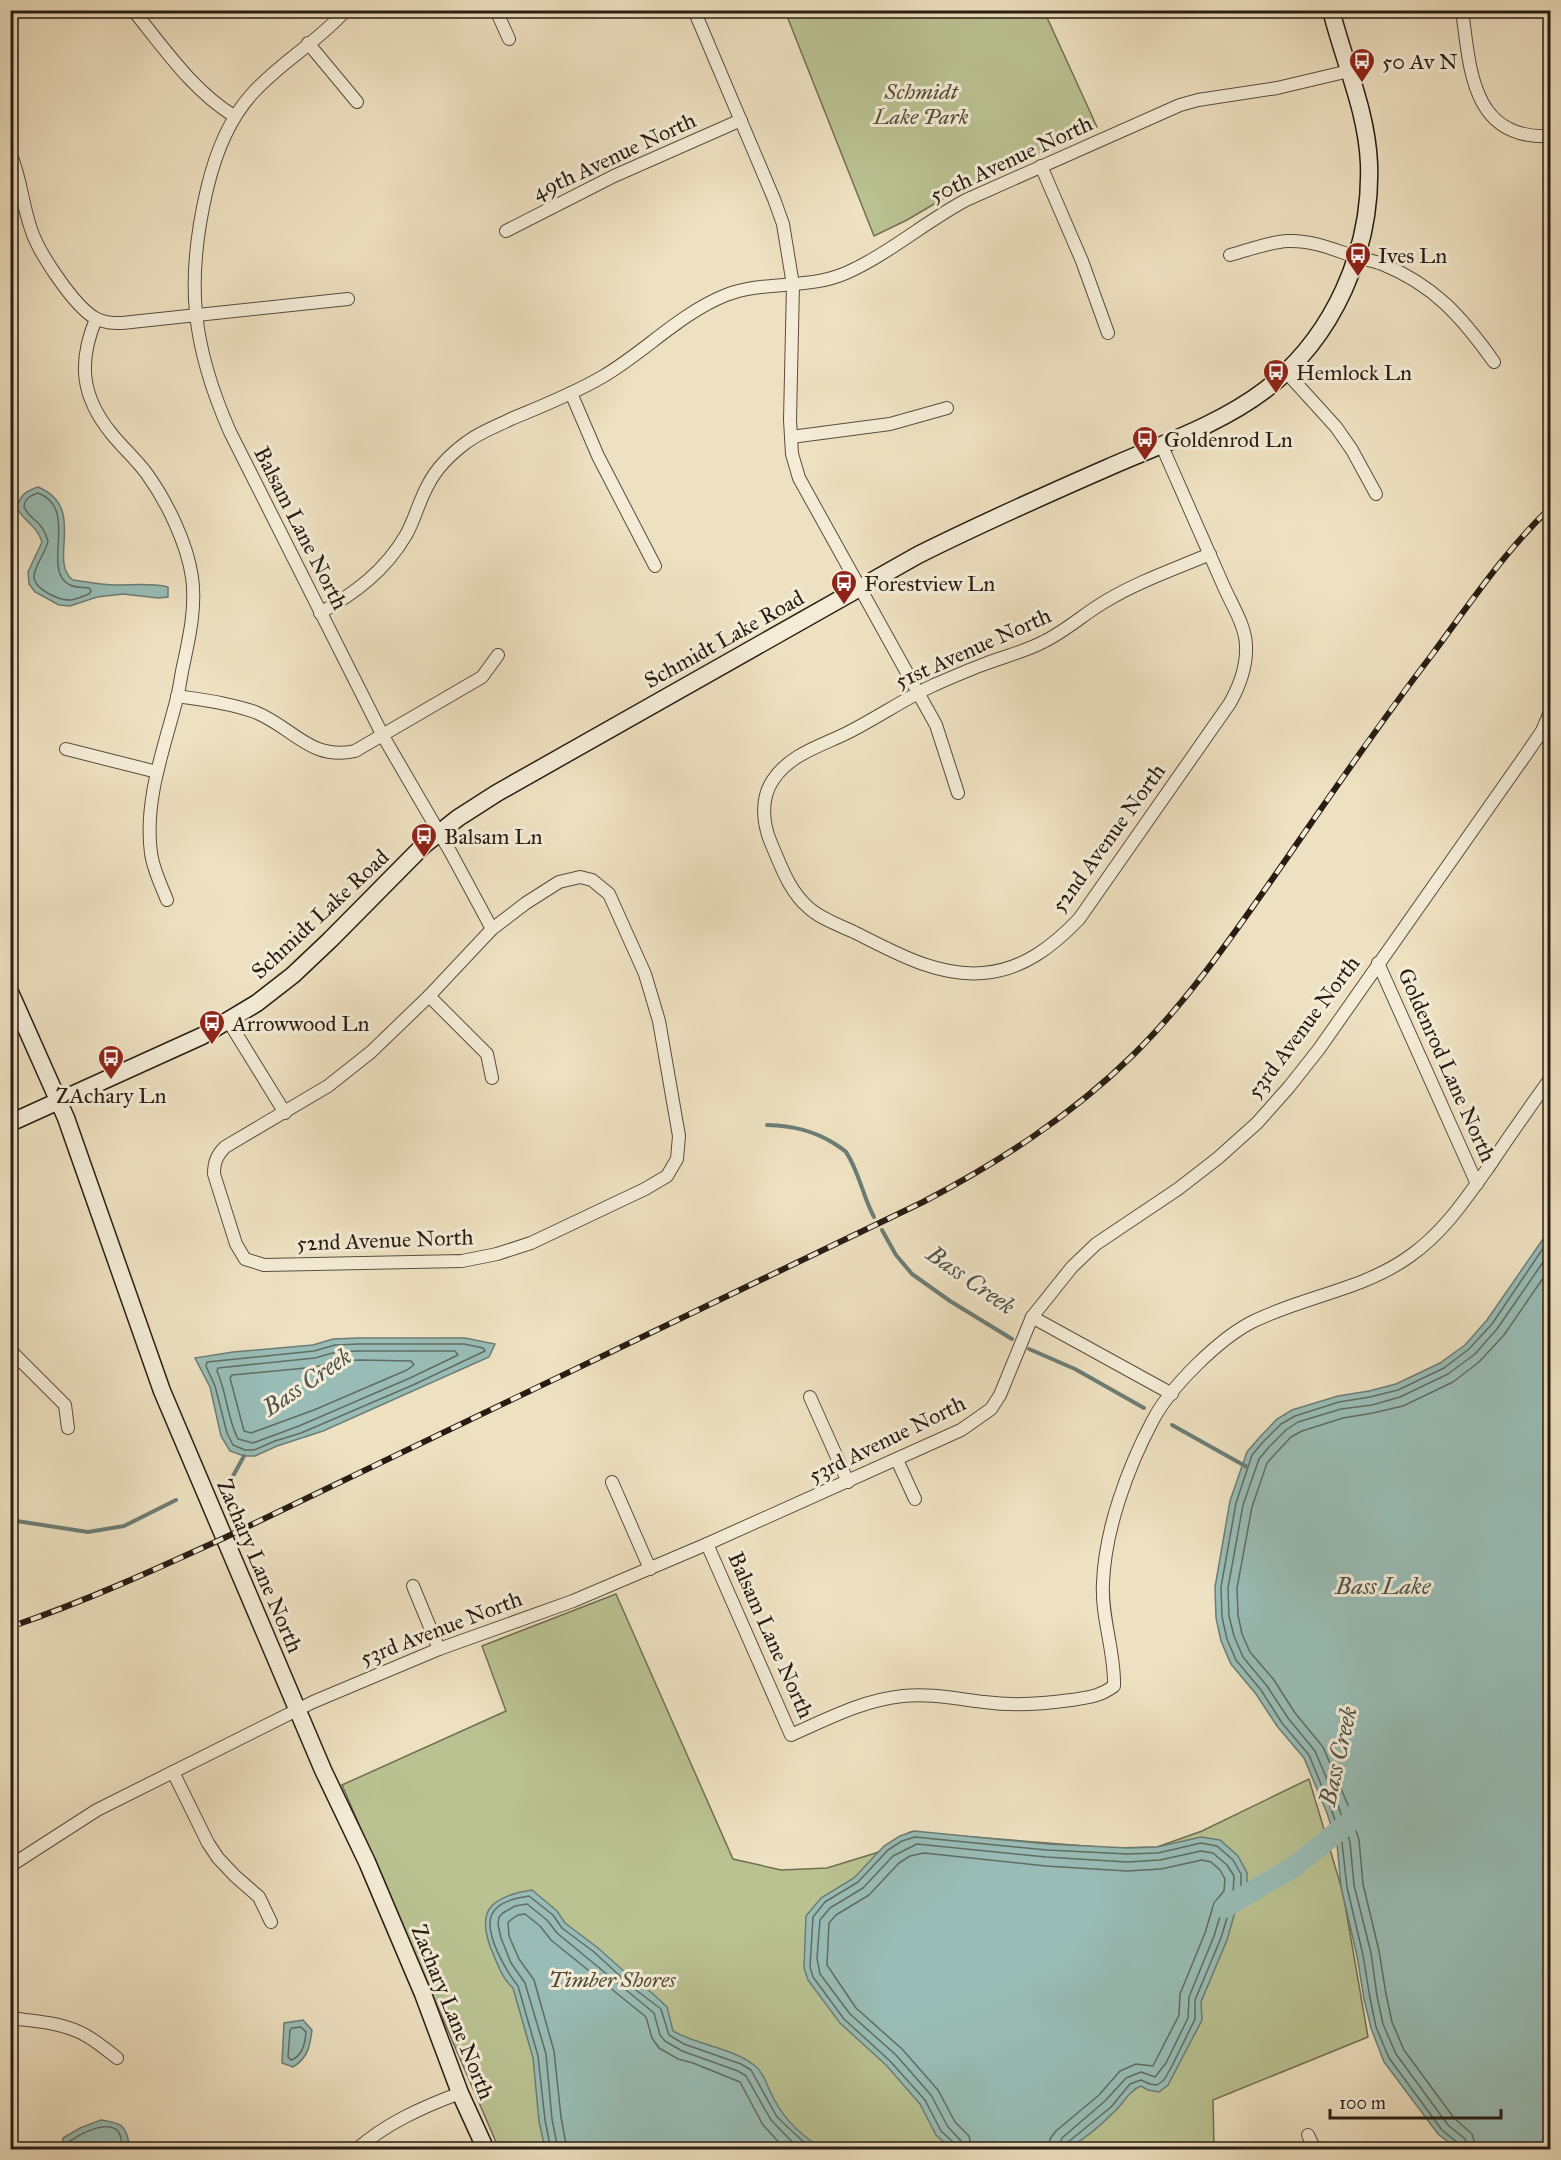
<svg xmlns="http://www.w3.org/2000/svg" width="1561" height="2160" viewBox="0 0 1561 2160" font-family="'IM FELL Great Primer',serif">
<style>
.green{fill:#bac292;stroke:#716f52;stroke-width:1.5}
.water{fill:#99bdb6;stroke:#6c7d75;stroke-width:1.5}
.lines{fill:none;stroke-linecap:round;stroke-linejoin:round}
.shore{stroke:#606c64;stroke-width:1.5}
.stream{stroke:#6c7d75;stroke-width:4}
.river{stroke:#99bdb6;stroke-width:21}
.street-casing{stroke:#5a4d3e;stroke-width:14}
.secondary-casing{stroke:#281c13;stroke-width:19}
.street{stroke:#f4ecd7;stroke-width:12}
.secondary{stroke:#f4ecd7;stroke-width:16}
.rail-casing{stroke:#281c13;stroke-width:6}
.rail{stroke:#f4ecd7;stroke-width:4;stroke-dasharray:11;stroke-linecap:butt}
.labels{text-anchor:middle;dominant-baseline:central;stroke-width:6;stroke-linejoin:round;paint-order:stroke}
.poi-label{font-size:22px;fill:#281c13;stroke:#f4ecd7;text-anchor:start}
.park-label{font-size:22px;font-style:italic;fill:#544e39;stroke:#f4ecd7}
.street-label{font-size:22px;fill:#281c13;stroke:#f4ecd7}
.water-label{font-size:24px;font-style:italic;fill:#50544c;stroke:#f4ecd7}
</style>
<rect width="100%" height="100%" fill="#eee1c1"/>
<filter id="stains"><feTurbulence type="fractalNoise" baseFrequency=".00333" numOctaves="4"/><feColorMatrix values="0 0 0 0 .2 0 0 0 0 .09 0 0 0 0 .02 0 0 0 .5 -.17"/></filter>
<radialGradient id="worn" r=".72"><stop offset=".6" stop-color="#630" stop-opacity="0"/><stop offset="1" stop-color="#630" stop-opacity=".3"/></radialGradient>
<g class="green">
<polygon points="785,11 1044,11 1097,127 963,187 907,220 874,236"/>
<polygon points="616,1594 733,1859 781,1870 827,1868 879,1852 910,1832 1111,1848 1157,1847 1202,1831 1309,1779 1343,1893 1368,2037 1213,2100 1214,2149 499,2149 342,1785 506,1711 482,1646"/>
</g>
<g class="water">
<path d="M38 487C88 508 47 561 73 580 88 582 102 585 116 585 134 585 151 583 168 587V597L158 598 123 594 97 597 70 606 59 605 35 592 29 584 28 572 42 542C36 524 25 523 17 508 20 495 26 491 38 487Z"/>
<polygon points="1550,1229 1550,2149 1457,2149 1438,2134 1384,2062 1371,2028 1364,1999 1357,1956 1341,1887 1337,1844 1327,1813 1304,1758 1277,1726 1256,1694 1231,1664 1221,1641 1216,1618 1215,1587 1230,1501 1247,1452 1259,1438 1277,1419 1292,1410 1338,1396 1369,1391 1396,1384 1440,1363 1465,1345 1487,1320"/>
<polygon points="359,1338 465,1338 495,1344 489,1357 323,1431 277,1446 255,1456 244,1456 230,1451 221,1436 210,1387 195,1358 233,1352 313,1345 333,1339"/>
<path d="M914 1831 1047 1844 1128 1848 1157 1847 1201 1837 1220 1840 1238 1856 1247 1873V1903L1235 1912 1227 1940 1201 2002 1202 2020 1168 2085 1159 2092 1148 2090 1141 2086C1130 2090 1124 2102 1116 2110 1102 2124 1085 2140 1066 2149H952L936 2135 920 2104 886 2065 840 2023 808 1980 804 1968 806 1916 821 1898 854 1878 884 1846 900 1836Z"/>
<path d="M532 1890 557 1911 565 1923 598 1948 636 1982 652 1993 667 2007 673 2031C697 2045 732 2048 754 2065 765 2073 768 2090 775 2101 786 2121 804 2138 824 2149H545L539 2121 533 2058 513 1988C503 1979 499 1968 494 1956 475 1913 487 1897 532 1890Z"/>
<path d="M303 2020 312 2030C310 2046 308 2058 293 2067L282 2063 284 2023Z"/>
<path d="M101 2120C120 2123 126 2124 129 2144L126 2149 64 2150 62 2148 63 2138 80 2128Z"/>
</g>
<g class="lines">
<g class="shore">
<path d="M38 493C80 508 40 571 70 585 76 588 83 587 89 588L91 591 89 594C83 596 77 599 71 600 60 601 33 589 34 576 35 564 46 553 48 541 41 518 31 522 24 507 25 498 30 496 38 493Z"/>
<polygon points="359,1344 464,1344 483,1348 485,1351 413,1385 301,1433 275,1441 254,1450 245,1450 233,1445 227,1433 215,1386 206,1366 207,1362 314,1351 335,1345"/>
<path d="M359 1351H455L458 1355 410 1378 299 1426 253 1443 238 1439C227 1418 227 1393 217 1371L218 1368 315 1358 336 1352Z"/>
<polygon points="360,1360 411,1361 414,1365 407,1370 314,1410 251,1433 244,1431 230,1378 232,1375 316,1367 337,1361"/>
<path d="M301 2027 306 2032C305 2043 303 2056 291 2060L288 2057 290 2030 292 2028Z"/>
<path d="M68 2150 70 2141C88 2129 126 2112 121 2150"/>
<path d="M551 2150 545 2120 538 2056 518 1986C507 1972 483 1933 492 1914 499 1901 517 1898 529 1896L553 1915 562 1928 594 1952 632 1987 661 2009 669 2035 684 2044 741 2064 751 2070 777 2117 812 2150"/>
<polyline points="558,2150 552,2119 546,2054 525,1983 511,1963 501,1938 498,1924 499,1917 503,1913 515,1906 527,1904 547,1920 557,1933 654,2013 660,2035 665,2041 682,2051 738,2071 746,2076 771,2120 800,2150"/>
<polyline points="567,2150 561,2117 554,2051 534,1980 519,1959 509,1936 508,1922 518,1915 525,1914 540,1926 551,1940 646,2017 652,2038 659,2048 678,2059 693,2063 740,2082 763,2125 786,2150"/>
<polyline points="956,2150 954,2143 941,2131 925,2100 890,2061 844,2019 813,1977 810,1967 813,1917 825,1902 858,1882 888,1850 902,1841 915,1837 1047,1850 1127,1854 1158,1853 1201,1843 1217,1846 1233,1860 1241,1874 1241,1899 1229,1911 1221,1938 1195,2000 1195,2019 1172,2066 1164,2080 1157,2085 1150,2084 1141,2080 1130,2084 1111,2107 1067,2143 1066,2150"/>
<polyline points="963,2150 961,2141 948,2127 931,2095 896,2055 850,2014 820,1974 817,1958 820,1920 830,1908 863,1888 893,1856 917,1844 1046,1857 1127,1862 1160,1860 1201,1851 1213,1853 1227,1865 1234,1876 1233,1895 1223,1907 1214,1936 1189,1997 1188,2018 1166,2063 1155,2077 1141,2072 1126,2078 1105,2101 1062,2138 1058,2150"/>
<polyline points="972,2150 969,2136 955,2122 938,2090 902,2049 856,2008 827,1965 829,1923 836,1915 869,1895 899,1863 910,1856 924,1853 1046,1866 1127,1871 1161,1869 1202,1860 1211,1862 1220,1870 1225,1879 1224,1891 1214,1903 1205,1933 1180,1994 1179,2015 1153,2066 1136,2064 1120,2071 1099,2095 1056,2131 1050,2139 1049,2150"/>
<polyline points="1460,2150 1459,2144 1442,2130 1389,2058 1376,2027 1370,1998 1363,1955 1347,1887 1342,1843 1332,1811 1309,1755 1282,1723 1261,1690 1236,1660 1227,1639 1222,1617 1221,1587 1236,1503 1252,1455 1263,1442 1281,1424 1295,1416 1339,1402 1370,1397 1398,1390 1444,1368 1469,1349 1492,1324 1550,1238"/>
<polyline points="1468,2150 1465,2139 1448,2125 1396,2054 1383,2024 1377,1996 1371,1953 1354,1885 1350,1842 1339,1808 1315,1751 1288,1718 1267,1686 1243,1657 1234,1636 1229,1616 1228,1588 1243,1505 1259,1459 1269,1447 1286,1430 1298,1422 1341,1409 1372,1405 1400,1397 1448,1374 1475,1354 1497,1329 1550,1252"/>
<polyline points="1477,2150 1472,2134 1454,2118 1404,2050 1392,2022 1386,1994 1379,1951 1363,1884 1359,1840 1348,1805 1323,1747 1295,1713 1274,1680 1250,1652 1242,1634 1238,1615 1237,1588 1252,1507 1267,1463 1276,1453 1291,1437 1302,1431 1343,1418 1373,1413 1403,1406 1453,1382 1479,1362 1504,1335 1550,1268"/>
</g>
<g class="stream">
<path d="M767 1125C792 1126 813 1130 835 1144 838 1146 843 1149 846 1152 859 1171 863 1197 874 1217"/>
<polyline points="882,1230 896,1255 912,1274 950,1301 1012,1339"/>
<polyline points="1029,1349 1075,1369 1144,1408"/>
<polyline points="1172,1425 1247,1467"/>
<polyline points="233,1476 244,1456"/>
<polyline points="10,1520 88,1532 124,1526 176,1500"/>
</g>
<polyline class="river" points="1224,1908 1295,1866 1352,1820 1353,1815"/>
<defs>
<g id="street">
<path d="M133 10C164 48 192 90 234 116"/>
<path d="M346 10C318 42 279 63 251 95 227 122 215 155 207 189 185 282 192 346 230 432L383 736 451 853 492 929"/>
<polyline points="496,10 509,39"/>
<polyline points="694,10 774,199 783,224 793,285 790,420 792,454 799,478 936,725 958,793"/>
<path d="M1462 10C1470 68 1471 140 1550 136"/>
<polyline points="308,43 357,102"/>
<path d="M10 153C21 177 22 204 31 229 38 252 74 306 95 318 104 323 112 323 122 323L348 299"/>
<polyline points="1041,166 1082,261 1108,333"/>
<polyline points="506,231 614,176 741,120"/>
<path d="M1230 255C1249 250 1268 242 1288 241 1310 240 1330 248 1350 255 1361 259 1372 260 1382 264 1434 285 1462 317 1494 362"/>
<path d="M96 319C78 362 81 396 111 433 122 447 136 459 147 474 167 502 187 543 192 577 196 606 190 634 184 662 181 674 180 686 177 698 164 749 144 800 151 853 153 869 161 885 167 900"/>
<polyline points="1286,372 1336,427 1352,450 1376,494"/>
<polyline points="571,393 598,456 655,566"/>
<polyline points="791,437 890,424 947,408"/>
<path d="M1161 444C1182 491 1203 539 1224 587 1232 605 1246 627 1246 646 1247 667 1240 685 1230 703L1079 919C1053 946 1023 970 983 973 937 977 894 952 854 932 839 925 821 919 809 908 789 891 781 866 771 843 763 824 760 799 773 780 790 754 821 746 847 733 877 718 904 699 934 685 950 678 966 671 982 665 1002 657 1024 652 1043 642 1066 631 1085 613 1106 601 1139 581 1175 569 1210 554"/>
<path d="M320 613C355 593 385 571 406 535 415 519 419 501 428 485 436 469 452 453 467 442 480 432 497 426 511 419 542 406 573 394 602 377 645 352 679 314 726 295 765 280 807 290 846 273 887 255 925 222 966 200L1180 105 1198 100 1277 88 1349 71"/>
<path d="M177 696C203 700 230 703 255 712 293 727 310 761 355 751L482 677 498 655"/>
<polyline points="66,749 157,772"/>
<path d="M580 877 592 880 609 894 645 974 659 1021 679 1136 677 1159 667 1176 645 1189 531 1243 497 1254 462 1261 264 1265 245 1259 236 1244 214 1174C214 1162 217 1155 225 1147L328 1086 371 1052 429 996 492 929 526 903 559 882Z"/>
<polyline points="1378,963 1477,1184"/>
<polyline points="429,996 487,1054 492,1078"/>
<polyline points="229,1022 285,1113"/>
<polyline points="1032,1317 1172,1394"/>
<polyline points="10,1350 65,1405 68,1428"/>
<polyline points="810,1397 848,1482"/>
<polyline points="897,1460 915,1499"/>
<polyline points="612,1482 650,1569"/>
<path d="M707 1544 791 1735C827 1719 863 1700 903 1696 931 1693 957 1699 984 1702 1013 1706 1043 1704 1071 1700 1089 1697 1099 1697 1114 1686 1115 1651 1101 1618 1103 1583 1105 1529 1128 1467 1153 1420 1171 1386 1219 1339 1252 1322 1304 1296 1363 1290 1410 1256 1443 1233 1465 1200 1488 1168 1508 1138 1529 1108 1550 1079"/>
<polyline points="413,1586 439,1649"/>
<polyline points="173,1772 208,1843 218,1858 235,1876 259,1897 271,1922"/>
<polyline points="10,1866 97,1810 313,1702 439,1649 573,1601 707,1544 961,1430 991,1409 1000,1395 1032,1317 1072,1267 1096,1244 1178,1189 1218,1158 1257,1123 1289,1087 1319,1049 1527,753 1542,731 1550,712"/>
<path d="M10 2018C33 2021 56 2022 77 2031 92 2037 104 2048 117 2058"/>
<polyline points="1308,2135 1315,2150"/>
<path d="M356 2150C386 2123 423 2107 460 2093"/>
</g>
<g id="secondary">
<polyline points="10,992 66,1118 162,1391 323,1770 367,1862 423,1994 460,2093 486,2150"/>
<path d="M10 1123 202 1036 257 1003 293 975 330 940 424 845 458 818 497 793 918 555C980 524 1043 496 1107 468 1159 445 1219 425 1265 390 1334 337 1372 250 1369 164 1367 111 1344 62 1331 10"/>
</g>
</defs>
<use href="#street" class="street-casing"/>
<use href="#secondary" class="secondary-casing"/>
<use href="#street" class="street"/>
<use href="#secondary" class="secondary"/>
<defs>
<path id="rail" d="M10 1627C84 1602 154 1570 224 1538L923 1202C999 1162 1071 1116 1133 1055 1186 1003 1228 942 1271 881 1324 805 1375 729 1431 656 1469 605 1504 552 1550 508"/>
</defs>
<use href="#rail" class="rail-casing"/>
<use href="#rail" class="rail"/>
</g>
<defs>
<symbol id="bus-pin" viewBox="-11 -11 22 30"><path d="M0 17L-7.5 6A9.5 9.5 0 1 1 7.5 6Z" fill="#8f2418" stroke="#f4ecd7"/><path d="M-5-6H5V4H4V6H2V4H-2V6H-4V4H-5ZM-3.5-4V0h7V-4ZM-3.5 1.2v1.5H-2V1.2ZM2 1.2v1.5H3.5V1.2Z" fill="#fff"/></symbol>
</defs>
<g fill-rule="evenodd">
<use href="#bus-pin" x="1347" y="46" width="30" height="40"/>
<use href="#bus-pin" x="1343" y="240" width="30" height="40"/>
<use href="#bus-pin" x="1261" y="357" width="30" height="40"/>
<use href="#bus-pin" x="1130" y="424" width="30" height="40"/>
<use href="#bus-pin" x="829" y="568" width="30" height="40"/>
<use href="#bus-pin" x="409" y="821" width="30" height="40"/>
<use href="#bus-pin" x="197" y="1008" width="30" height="40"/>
<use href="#bus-pin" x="96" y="1043" width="30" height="40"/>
</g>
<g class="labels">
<g class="poi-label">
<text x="1382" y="61">50 Av N</text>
<text x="1378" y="255">Ives Ln</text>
<text x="1296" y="372">Hemlock Ln</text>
<text x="1164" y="439">Goldenrod Ln</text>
<text x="864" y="583">Forestview Ln</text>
<text x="444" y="836">Balsam Ln</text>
<text x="232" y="1023">Arrowwood Ln</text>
<text x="111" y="1095" text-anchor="middle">ZAchary Ln</text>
</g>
<g class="park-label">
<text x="921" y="91">Schmidt<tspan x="921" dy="25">Lake Park</tspan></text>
<text x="612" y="1979">Timber Shores</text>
</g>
<g class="street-label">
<text transform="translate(614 156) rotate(-25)">49th Avenue North</text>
<text transform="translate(1011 159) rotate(-25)">50th Avenue North</text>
<text transform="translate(301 528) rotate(63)">Balsam Lane North</text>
<text transform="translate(724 639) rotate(-29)">Schmidt Lake Road</text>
<text transform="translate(973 648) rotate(-24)">51st Avenue North</text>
<text transform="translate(1108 838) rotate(-54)">52nd Avenue North</text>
<text transform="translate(320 914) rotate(-43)">Schmidt Lake Road</text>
<text transform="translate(1303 1027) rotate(-53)">53rd Avenue North</text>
<text transform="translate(1447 1065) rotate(66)">Goldenrod Lane North</text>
<text transform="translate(385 1240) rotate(-2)">52nd Avenue North</text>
<text transform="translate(887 1439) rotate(-26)">53rd Avenue North</text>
<text transform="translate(260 1566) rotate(67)">Zachary Lane North</text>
<text transform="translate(441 1628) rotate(-21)">53rd Avenue North</text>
<text transform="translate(771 1635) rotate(66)">Balsam Lane North</text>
<text transform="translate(453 2012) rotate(68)">Zachary Lane North</text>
</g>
<g class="water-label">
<text transform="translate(971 1280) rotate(35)">Bass Creek</text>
<text transform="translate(307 1382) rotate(-34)">Bass Creek</text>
<text x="1383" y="1586">Bass Lake</text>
<text transform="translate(1338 1756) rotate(-77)">Bass Creek</text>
</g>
</g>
<rect width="1561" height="2160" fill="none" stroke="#eee1c1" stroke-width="36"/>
<rect x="12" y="12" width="1537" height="2136" fill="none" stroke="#281c13" stroke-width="3"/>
<rect x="18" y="18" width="1525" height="2124" fill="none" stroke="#281c13" stroke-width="1.5"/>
<path d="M1330 2109v9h171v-9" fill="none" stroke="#281c13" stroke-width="3"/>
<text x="1339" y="2109" font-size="18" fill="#281c13" stroke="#f4ecd7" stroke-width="4.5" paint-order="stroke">100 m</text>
<rect width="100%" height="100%" filter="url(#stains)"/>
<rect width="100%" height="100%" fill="url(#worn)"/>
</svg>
